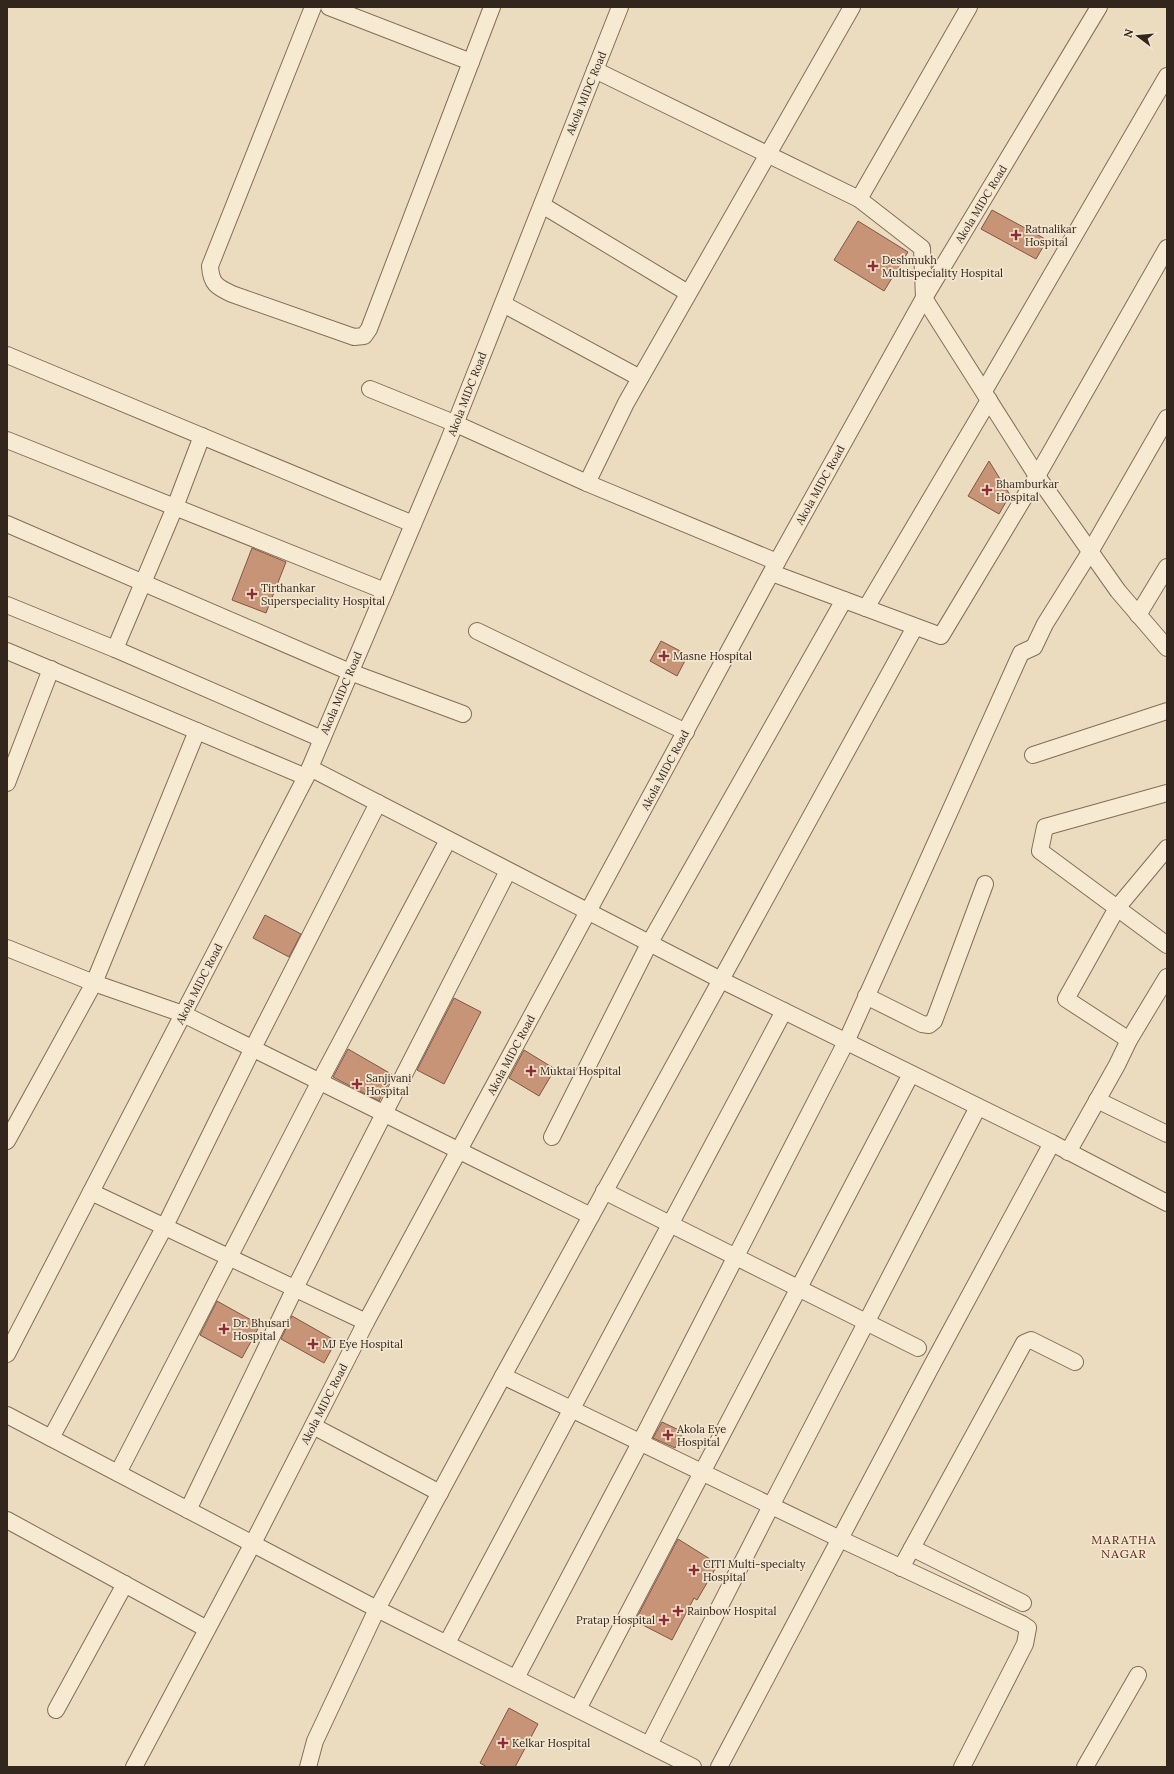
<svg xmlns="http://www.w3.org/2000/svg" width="1174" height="1774" viewBox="0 0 1174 1774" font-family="Lora,serif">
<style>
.building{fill:#c89477;stroke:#815640}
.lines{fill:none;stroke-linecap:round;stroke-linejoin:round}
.minor-casing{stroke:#836d59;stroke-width:18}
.minor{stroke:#f7ead2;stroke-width:16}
.poi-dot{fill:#8f2c33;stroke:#f3e6cf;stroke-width:1.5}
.labels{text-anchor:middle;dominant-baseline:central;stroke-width:3.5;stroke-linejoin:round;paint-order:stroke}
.street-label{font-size:11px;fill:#33261d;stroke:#f3e6cf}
.poi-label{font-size:11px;fill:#33261d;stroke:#f3e6cf;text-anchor:start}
.neighbourhood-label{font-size:12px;letter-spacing:1px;fill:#5e281e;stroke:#f3e6cf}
</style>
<rect width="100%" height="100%" fill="#ebdcc0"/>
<g class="building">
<polygon points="992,210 1047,240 1036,259 981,229"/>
<polygon points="858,221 908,252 884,291 834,260"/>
<polygon points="989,461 1010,495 999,514 968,496"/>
<polygon points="252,548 286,562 266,613 232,600"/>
<polygon points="661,641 688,655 677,676 650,661"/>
<polygon points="265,915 301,934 289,957 253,938"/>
<polygon points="454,998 481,1012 444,1084 417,1070"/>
<polygon points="348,1049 393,1075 379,1101 333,1077"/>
<polygon points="524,1050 555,1069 539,1096 509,1078"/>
<polygon points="217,1301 260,1325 242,1358 200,1335"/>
<polygon points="292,1316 336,1341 324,1363 281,1339"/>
<polygon points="662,1422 683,1432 675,1448 653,1438"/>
<polygon points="678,1539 718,1564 697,1600 694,1598 672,1640 635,1621"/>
<polygon points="509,1708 538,1724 515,1767 487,1767 480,1763"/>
</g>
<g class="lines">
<defs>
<g id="minor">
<path d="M313 7 210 266C211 284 217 287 232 294L354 337 364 336 369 329 492 7"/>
<polyline points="329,7 471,62"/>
<polyline points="595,70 859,199 922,248 924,298 1037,476 1118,591 1167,648"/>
<polyline points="859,199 969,7"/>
<polyline points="542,205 688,293"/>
<polyline points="503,304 640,378"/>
<polyline points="7,355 413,524"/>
<polyline points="370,389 454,423 587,483 777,562"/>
<polyline points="984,391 1167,76"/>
<polyline points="7,440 385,591"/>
<polyline points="587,483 626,403 852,7"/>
<polyline points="7,524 350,672 463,714"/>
<polyline points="772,573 941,636 1037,476 1167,248"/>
<polyline points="7,605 115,649 322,739"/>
<polyline points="866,608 989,400"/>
<polyline points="1138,615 1167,567"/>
<polyline points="477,631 686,732"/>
<polyline points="115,649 175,507 202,436"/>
<polyline points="7,651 306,777"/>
<polyline points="1033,755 1167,711"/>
<polyline points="310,768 721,980 1052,1143 1167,1203"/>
<polyline points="7,783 51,669"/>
<polyline points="1167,793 1045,827 1040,851 1167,945"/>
<polyline points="7,948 94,983 197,731"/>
<polyline points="866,996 922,1024 929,1025 934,1021 985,884"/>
<polyline points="1129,1040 1066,999 1117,908 1167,848"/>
<polyline points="1097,1100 1167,1134"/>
<polyline points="552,1137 649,944 844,600"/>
<polyline points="7,1141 94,983 183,1014 591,1216"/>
<polyline points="1068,1152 1117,1065 1129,1040 1167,977"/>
<polyline points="604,1191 918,1348"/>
<polyline points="91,1192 366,1322"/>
<polyline points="7,1354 306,777 448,442 620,7"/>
<polyline points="503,1376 840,1539 1022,1624 1028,1628 1025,1644 962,1767"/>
<polyline points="7,1415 377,1609 693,1767"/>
<polyline points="313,1426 440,1493"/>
<polyline points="51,1438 165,1226 253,1048 378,803"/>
<polyline points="118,1473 320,1081 448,840"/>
<polyline points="188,1510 295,1288 508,871"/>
<polyline points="7,1520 207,1629"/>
<polyline points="912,1548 1023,1603"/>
<polyline points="901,1568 1024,1343 1031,1340 1075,1362"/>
<polyline points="447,1643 784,1011"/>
<polyline points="516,1678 640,1443 846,1042 1021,653 1034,647 1045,624 1090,552 1167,418"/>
<polyline points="578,1709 911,1074"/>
<polyline points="56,1710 125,1584"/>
<polyline points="649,1745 771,1506 978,1107"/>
<polyline points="134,1767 252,1545 366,1322 777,562 924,298 1099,7"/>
<polyline points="308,1767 315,1741 377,1609 503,1376 915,627"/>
<polyline points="719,1767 932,1365 1052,1143"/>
<polyline points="1085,1767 1138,1675"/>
</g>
</defs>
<use href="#minor" class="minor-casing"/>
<use href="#minor" class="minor"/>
</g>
<g class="poi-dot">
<path d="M1014 229h4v4h4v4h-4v4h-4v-4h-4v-4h4z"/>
<path d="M871 260h4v4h4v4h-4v4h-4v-4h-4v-4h4z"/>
<path d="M985 484h4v4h4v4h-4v4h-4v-4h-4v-4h4z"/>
<path d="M250 588h4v4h4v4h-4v4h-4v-4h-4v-4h4z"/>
<path d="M662 650h4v4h4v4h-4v4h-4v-4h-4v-4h4z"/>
<path d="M529 1065h4v4h4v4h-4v4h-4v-4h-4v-4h4z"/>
<path d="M355 1078h4v4h4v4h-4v4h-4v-4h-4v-4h4z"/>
<path d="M222 1323h4v4h4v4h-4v4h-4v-4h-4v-4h4z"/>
<path d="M311 1338h4v4h4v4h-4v4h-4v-4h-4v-4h4z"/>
<path d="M666 1429h4v4h4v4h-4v4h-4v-4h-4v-4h4z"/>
<path d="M692 1564h4v4h4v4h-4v4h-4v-4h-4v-4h4z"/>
<path d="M676 1605h4v4h4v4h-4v4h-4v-4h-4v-4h4z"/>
<path d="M662 1614h4v4h4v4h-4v4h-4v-4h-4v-4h4z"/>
<path d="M501 1737h4v4h4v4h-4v4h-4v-4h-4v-4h4z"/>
</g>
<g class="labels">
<g class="street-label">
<text transform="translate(586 93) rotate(-68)">Akola MIDC Road</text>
<text transform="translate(981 204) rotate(-59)">Akola MIDC Road</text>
<text transform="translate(467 394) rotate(-69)">Akola MIDC Road</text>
<text transform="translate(820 485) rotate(-61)">Akola MIDC Road</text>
<text transform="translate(341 693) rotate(-67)">Akola MIDC Road</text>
<text transform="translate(665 770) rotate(-62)">Akola MIDC Road</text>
<text transform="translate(199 984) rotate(-63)">Akola MIDC Road</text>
<text transform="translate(511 1055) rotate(-62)">Akola MIDC Road</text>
<text transform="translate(324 1404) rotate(-63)">Akola MIDC Road</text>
</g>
<g class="poi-label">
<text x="1025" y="229">Ratnalikar<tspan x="1025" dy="13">Hospital</tspan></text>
<text x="882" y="260">Deshmukh<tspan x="882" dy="13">Multispeciality Hospital</tspan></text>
<text x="996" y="484">Bhamburkar<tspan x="996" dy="13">Hospital</tspan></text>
<text x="261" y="588">Tirthankar<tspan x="261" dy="13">Superspeciality Hospital</tspan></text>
<text x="673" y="656">Masne Hospital</text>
<text x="540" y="1071">Muktai Hospital</text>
<text x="366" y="1078">Sanjivani<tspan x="366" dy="13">Hospital</tspan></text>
<text x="233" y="1323">Dr. Bhusari<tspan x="233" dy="13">Hospital</tspan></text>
<text x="322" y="1344">MJ Eye Hospital</text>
<text x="677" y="1429">Akola Eye<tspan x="677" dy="13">Hospital</tspan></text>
<text x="703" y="1564">CITI Multi-specialty<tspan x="703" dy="13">Hospital</tspan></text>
<text x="687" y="1611">Rainbow Hospital</text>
<text x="655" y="1620" text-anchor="end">Pratap Hospital</text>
<text x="512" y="1743">Kelkar Hospital</text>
</g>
<g class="neighbourhood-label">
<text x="1124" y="1539">MARATHA<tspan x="1124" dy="14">NAGAR</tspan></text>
</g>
</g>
<rect width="1174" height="1774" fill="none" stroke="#33261d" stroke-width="16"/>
<g transform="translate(1138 36) rotate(286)" stroke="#f3e6cf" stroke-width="3" paint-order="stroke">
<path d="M0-3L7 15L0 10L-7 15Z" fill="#33261d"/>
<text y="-6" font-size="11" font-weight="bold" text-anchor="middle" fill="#33261d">N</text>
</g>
</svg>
